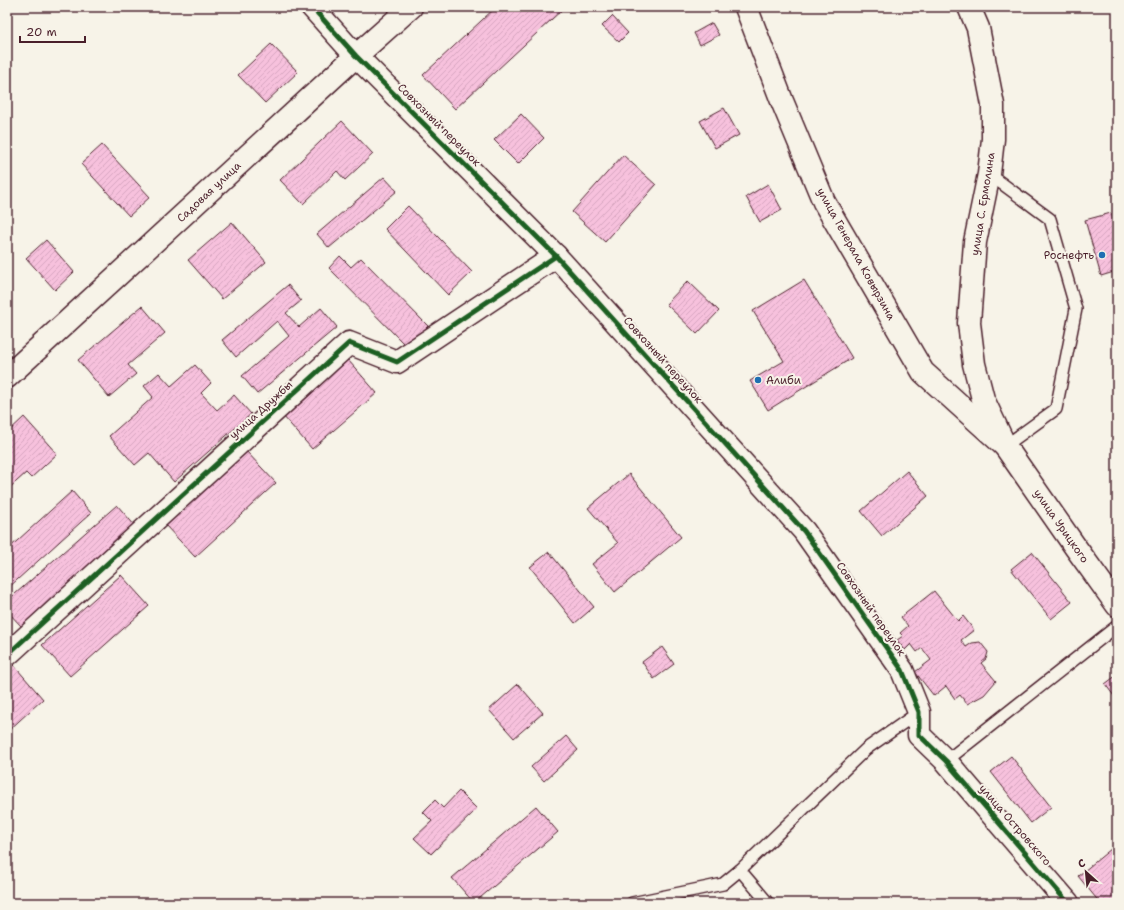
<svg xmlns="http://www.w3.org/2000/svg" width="1124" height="910" viewBox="0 0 1124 910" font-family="'Shantell Sans',sans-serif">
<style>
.building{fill:url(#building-hatch);stroke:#4a1f2b}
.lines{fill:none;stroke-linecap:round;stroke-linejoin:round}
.lane-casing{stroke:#4a1f2b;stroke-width:14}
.street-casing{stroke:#4a1f2b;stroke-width:25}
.primary-casing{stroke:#4a1f2b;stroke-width:25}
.lane{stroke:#f7f3e8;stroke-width:11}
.street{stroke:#f7f3e8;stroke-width:22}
.primary{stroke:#f7f3e8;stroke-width:22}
.cycleway-casing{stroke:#f7f3e8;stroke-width:8}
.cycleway{stroke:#1b5e20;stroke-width:5}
.poi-dot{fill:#1f6fb2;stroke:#f7f3e8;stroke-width:1.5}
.labels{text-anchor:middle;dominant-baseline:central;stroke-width:4;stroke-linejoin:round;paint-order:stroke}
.street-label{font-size:11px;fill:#4a1f2b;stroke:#f7f3e8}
.poi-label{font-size:11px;fill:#4a1f2b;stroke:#f7f3e8;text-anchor:end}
</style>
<defs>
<pattern id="building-hatch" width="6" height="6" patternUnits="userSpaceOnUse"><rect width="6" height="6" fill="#f7c1dd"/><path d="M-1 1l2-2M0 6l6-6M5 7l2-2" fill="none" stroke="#d5a5be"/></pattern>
</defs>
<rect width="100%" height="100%" fill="#f7f3e8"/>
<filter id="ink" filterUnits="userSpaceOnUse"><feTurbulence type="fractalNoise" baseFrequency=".025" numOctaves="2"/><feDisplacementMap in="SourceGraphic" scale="8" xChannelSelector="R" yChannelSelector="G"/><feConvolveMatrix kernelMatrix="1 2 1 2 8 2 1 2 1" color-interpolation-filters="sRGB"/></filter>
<g filter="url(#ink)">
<g class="building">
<polygon points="496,7 565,7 455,109 423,75"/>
<polygon points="612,16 628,33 619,42 602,26"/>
<polygon points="712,23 719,35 700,45 694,33"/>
<polygon points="271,44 298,72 265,103 238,75"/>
<polygon points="724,108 739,135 715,148 700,121"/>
<polygon points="521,114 544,138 518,164 494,140"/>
<polygon points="342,121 373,154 345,180 337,171 303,204 280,180"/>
<polygon points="102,145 150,197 129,216 81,164"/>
<polygon points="623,155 656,185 605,242 572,212"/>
<polygon points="384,177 397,191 329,248 317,234"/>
<polygon points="768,184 782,210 760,222 746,197"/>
<polygon points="408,206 472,272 448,295 385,229"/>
<polygon points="1111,213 1115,227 1117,226 1117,271 1101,276 1085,220"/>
<polygon points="232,222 266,262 222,299 188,260"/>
<polygon points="46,240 74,272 55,290 26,258"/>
<polygon points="340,256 351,267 361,258 428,326 407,347 329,268"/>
<polygon points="804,280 852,358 768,410 750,381 784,361 753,311"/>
<polygon points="688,281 719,311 697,334 666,304"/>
<polygon points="288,285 301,301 286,313 299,327 321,308 337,327 257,394 242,376 289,336 277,321 236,357 222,340"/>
<polygon points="142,306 165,333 128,365 136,374 109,397 78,360"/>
<polygon points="348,360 377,393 312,449 283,416"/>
<polygon points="195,365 211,383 201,393 217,410 234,395 251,414 174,482 149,453 135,465 109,436 153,397 144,386 159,373 171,386"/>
<polygon points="24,417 57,454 31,478 26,473 7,490 7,433"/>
<polygon points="246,451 276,483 195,557 165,525"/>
<polygon points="907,471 928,496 882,536 861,511"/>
<polygon points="629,474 681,537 615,592 592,564 618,543 588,508"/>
<polygon points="72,491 91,513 7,589 7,550"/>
<polygon points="117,505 136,527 22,627 7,611 7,601"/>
<polygon points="549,552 594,607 575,623 530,567"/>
<polygon points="1032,552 1072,602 1051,619 1011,569"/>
<polygon points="121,575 149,606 70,676 42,645"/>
<polygon points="934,591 958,621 963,616 974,630 961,640 966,647 972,643 980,642 988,652 986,659 981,663 996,681 984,695 967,704 960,695 955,699 946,686 934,696 915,672 931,660 922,648 917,652 911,644 905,650 897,640 903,636 900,633 908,626 901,617"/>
<polygon points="662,647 674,664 654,679 642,662"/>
<polygon points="11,662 43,699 7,732 7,666"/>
<polygon points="1117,675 1117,700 1105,684"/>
<polygon points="518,684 543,713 514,738 489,710"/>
<polygon points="566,736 578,750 544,781 531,767"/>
<polygon points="1011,756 1051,807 1031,823 991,772"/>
<polygon points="459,791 477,809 431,854 414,838 432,821 423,812 435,800 443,808"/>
<polygon points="536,806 558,832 474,903 452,878"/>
<polygon points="1117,844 1117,900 1114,903 1100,903 1078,876"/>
</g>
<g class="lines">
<defs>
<g id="lane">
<polyline points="989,174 1050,219 1076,309 1056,409 1005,446"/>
<polyline points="946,761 1117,626"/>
<polyline points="632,903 723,884 740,870"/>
<polyline points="768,903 740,870 866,749 919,712"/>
</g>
<g id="street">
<polyline points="312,7 356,56 556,256 804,531 902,670 919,712 919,735 946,761 1068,903"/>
<polyline points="746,7 782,101 824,202 923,372 1005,446"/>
<polyline points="7,377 356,56 411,7"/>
<polyline points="7,655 349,343 397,362 556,256"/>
</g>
<polyline id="primary" points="969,7 978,28 993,105 993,139 989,174 975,242 969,323 974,364 983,399 1005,446 1076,548 1117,605"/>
</defs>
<use href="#lane" class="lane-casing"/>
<use href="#street" class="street-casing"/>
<use href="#primary" class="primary-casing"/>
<use href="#lane" class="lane"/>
<use href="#street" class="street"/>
<use href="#primary" class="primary"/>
<defs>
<g id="cycleway">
<polyline points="312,7 356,56 556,256 804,531 902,670 919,712 919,735 946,761 1068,903"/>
<polyline points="7,655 349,343 397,362 556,256"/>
</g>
</defs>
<use href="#cycleway" class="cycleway-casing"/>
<use href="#cycleway" class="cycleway"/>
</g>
</g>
<g class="poi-dot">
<circle cx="1102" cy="255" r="4"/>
<circle cx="758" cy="380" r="4"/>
</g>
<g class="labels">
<g class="street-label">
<text transform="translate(439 125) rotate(45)">Совхозный переулок</text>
<text transform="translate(209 192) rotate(-43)">Садовая улица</text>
<text transform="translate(983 204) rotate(-81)">улица С. Ермолина</text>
<text transform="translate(856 254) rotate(61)">улица Генерала Ковырзина</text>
<text transform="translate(663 360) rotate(48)">Совхозный переулок</text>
<text transform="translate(261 410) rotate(-42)">улица Дружбы</text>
<text transform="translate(1061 526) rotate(55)">улица Урицкого</text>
<text transform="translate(871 609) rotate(55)">Совхозный переулок</text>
<text transform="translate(1015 825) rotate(49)">улица Островского</text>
</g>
<g class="poi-label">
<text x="1094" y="255">Роснефть</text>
<text x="766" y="380" text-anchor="start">Алиби</text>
</g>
</g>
<rect width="1124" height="910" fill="none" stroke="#f7f3e8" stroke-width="24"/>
<rect x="12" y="12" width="1100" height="886" fill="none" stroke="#4a1f2b" stroke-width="1.5" filter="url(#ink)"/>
<g transform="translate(1086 872) rotate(333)" stroke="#f7f3e8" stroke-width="3" paint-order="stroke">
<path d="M0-3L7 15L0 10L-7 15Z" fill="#4a1f2b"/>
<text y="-6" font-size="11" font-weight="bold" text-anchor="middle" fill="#4a1f2b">С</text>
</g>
<path d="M20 36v6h65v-6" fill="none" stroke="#4a1f2b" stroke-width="2"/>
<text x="26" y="36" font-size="12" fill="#4a1f2b" stroke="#f7f3e8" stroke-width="3" paint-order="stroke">20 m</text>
</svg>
